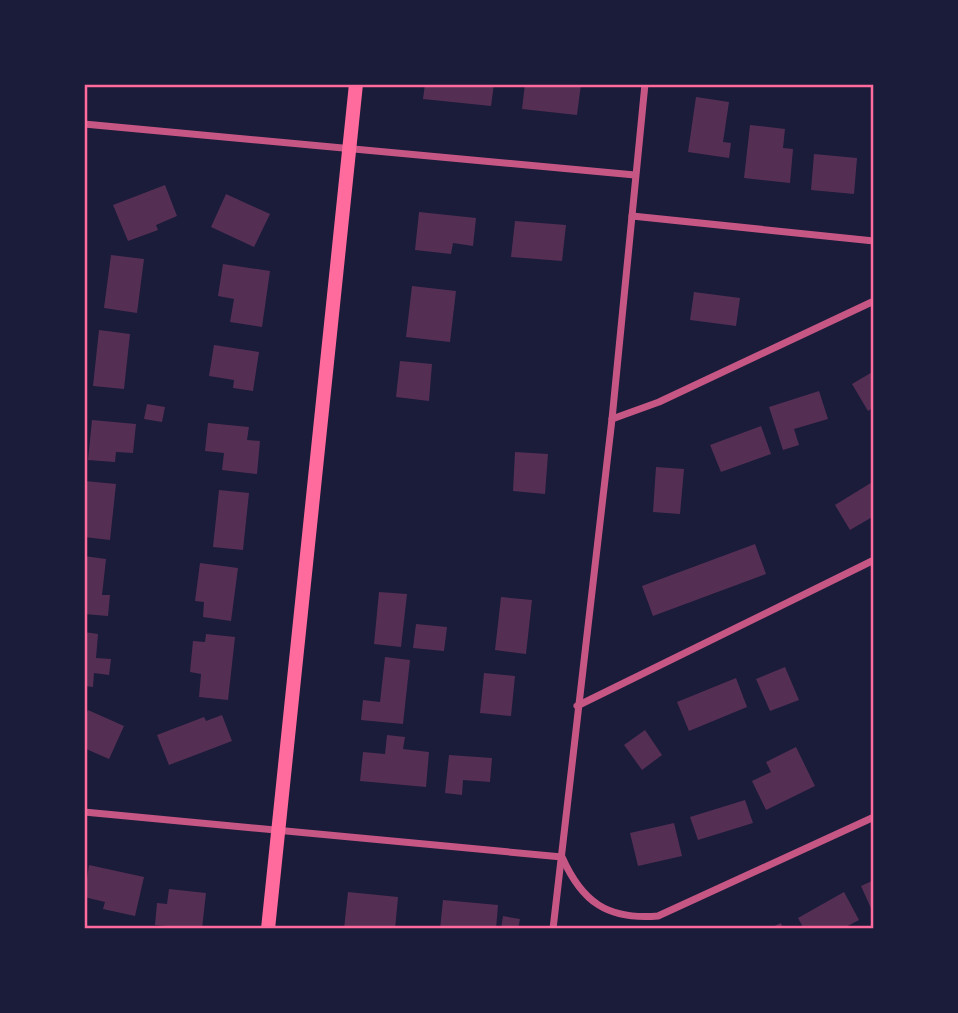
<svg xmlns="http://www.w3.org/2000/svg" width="958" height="1013" viewBox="0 0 958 1013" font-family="Raleway,sans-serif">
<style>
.building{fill:#542f53}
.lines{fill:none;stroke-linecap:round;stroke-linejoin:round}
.minor{stroke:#c65784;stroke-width:7}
.secondary{stroke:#ff6b9d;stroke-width:14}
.neatline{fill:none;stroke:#ff6b9d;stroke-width:2.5}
</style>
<rect width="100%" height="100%" fill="#1b1b3a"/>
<g class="building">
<polygon points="425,84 494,84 491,106 423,99"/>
<polygon points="525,84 581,84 577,115 522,109"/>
<polygon points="696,97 729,102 723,142 731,143 729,158 688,152"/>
<polygon points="750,125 785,129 783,148 793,149 790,183 744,178"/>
<polygon points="814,154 857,158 854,194 811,190"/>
<polygon points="165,185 177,216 156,225 158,230 128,241 113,205"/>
<polygon points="226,194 270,214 254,247 211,227"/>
<polygon points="419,212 476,218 473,246 453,243 451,254 415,250"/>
<polygon points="515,221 566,225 562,261 511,257"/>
<polygon points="111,255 144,259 137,313 104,308"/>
<polygon points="223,264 270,271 262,327 230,322 234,299 218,296"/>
<polygon points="412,286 456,291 450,342 406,337"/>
<polygon points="694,292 740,298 736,326 690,320"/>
<polygon points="99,330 130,334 124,389 93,386"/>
<polygon points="214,345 259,352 253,391 233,388 234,380 209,376"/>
<polygon points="400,361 432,364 429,401 396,397"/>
<polygon points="874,371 874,407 868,411 852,384"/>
<polygon points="819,391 828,419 794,429 799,445 783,450 769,407"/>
<polygon points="147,404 165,407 162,422 144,419"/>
<polygon points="92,420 136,424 133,453 116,452 115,462 88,460"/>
<polygon points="208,423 249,427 247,440 260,441 257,474 222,470 224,453 205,451"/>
<polygon points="761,426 771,454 721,472 710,445"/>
<polygon points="515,452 548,454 545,494 513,491"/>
<polygon points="656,467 684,469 680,514 653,512"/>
<polygon points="85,481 116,484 110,540 84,537"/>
<polygon points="874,481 874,516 850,530 835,505"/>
<polygon points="219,490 249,493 243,550 213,547"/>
<polygon points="755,544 766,574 653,616 642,586"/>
<polygon points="84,556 106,559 102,595 110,595 108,616 84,614"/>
<polygon points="200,563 238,568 231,621 203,617 204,602 195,601"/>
<polygon points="379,592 407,594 401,647 374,644"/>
<polygon points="501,597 532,600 526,654 495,650"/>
<polygon points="416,624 447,627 444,651 413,648"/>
<polygon points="84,632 98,634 96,658 111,659 109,675 94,673 93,687 84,686"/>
<polygon points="206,634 235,637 228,700 199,697 201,674 190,672 193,641 205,642"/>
<polygon points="385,657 410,660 403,724 361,720 363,700 380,702"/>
<polygon points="785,667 799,700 770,711 756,679"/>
<polygon points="484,673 515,676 511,716 480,713"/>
<polygon points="736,678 747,707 689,731 677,702"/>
<polygon points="88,710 124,726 109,759 84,748 84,718"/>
<polygon points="222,715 232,741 169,765 157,735 204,717 206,721"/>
<polygon points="645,730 662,755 642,770 624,745"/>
<polygon points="387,735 405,737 403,749 429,752 426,787 360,781 363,752 385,754"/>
<polygon points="796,747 815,786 766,810 752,781 771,772 766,762"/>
<polygon points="449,755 492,758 490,782 463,780 462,795 445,793"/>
<polygon points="745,800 753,823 698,840 690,817"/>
<polygon points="674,823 682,856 638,866 630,833"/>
<polygon points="89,865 144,877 135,916 103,909 105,902 84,897"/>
<polygon points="874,880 874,915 861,886"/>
<polygon points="169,889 206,893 202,929 155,925 157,903 167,904"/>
<polygon points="348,892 398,897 395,929 344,929"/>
<polygon points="844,892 859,920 842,929 804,929 798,918"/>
<polygon points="443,900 498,905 496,929 440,929"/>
<polygon points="503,916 520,919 518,929 501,929"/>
<polygon points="781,923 783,929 768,929"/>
</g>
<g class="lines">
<g class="minor">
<polyline points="84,124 635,175"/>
<polyline points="632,216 874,241"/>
<polyline points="612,419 659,402 874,301"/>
<polyline points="577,706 874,560"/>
<path d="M84 812 562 857C582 902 607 920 658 916L874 817"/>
<polyline points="553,929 612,419 645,84"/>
</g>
<polyline class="secondary" points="268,929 356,84"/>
</g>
<rect width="958" height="1013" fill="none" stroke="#1b1b3a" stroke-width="172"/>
<rect x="86" y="86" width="786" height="841" class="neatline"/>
</svg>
